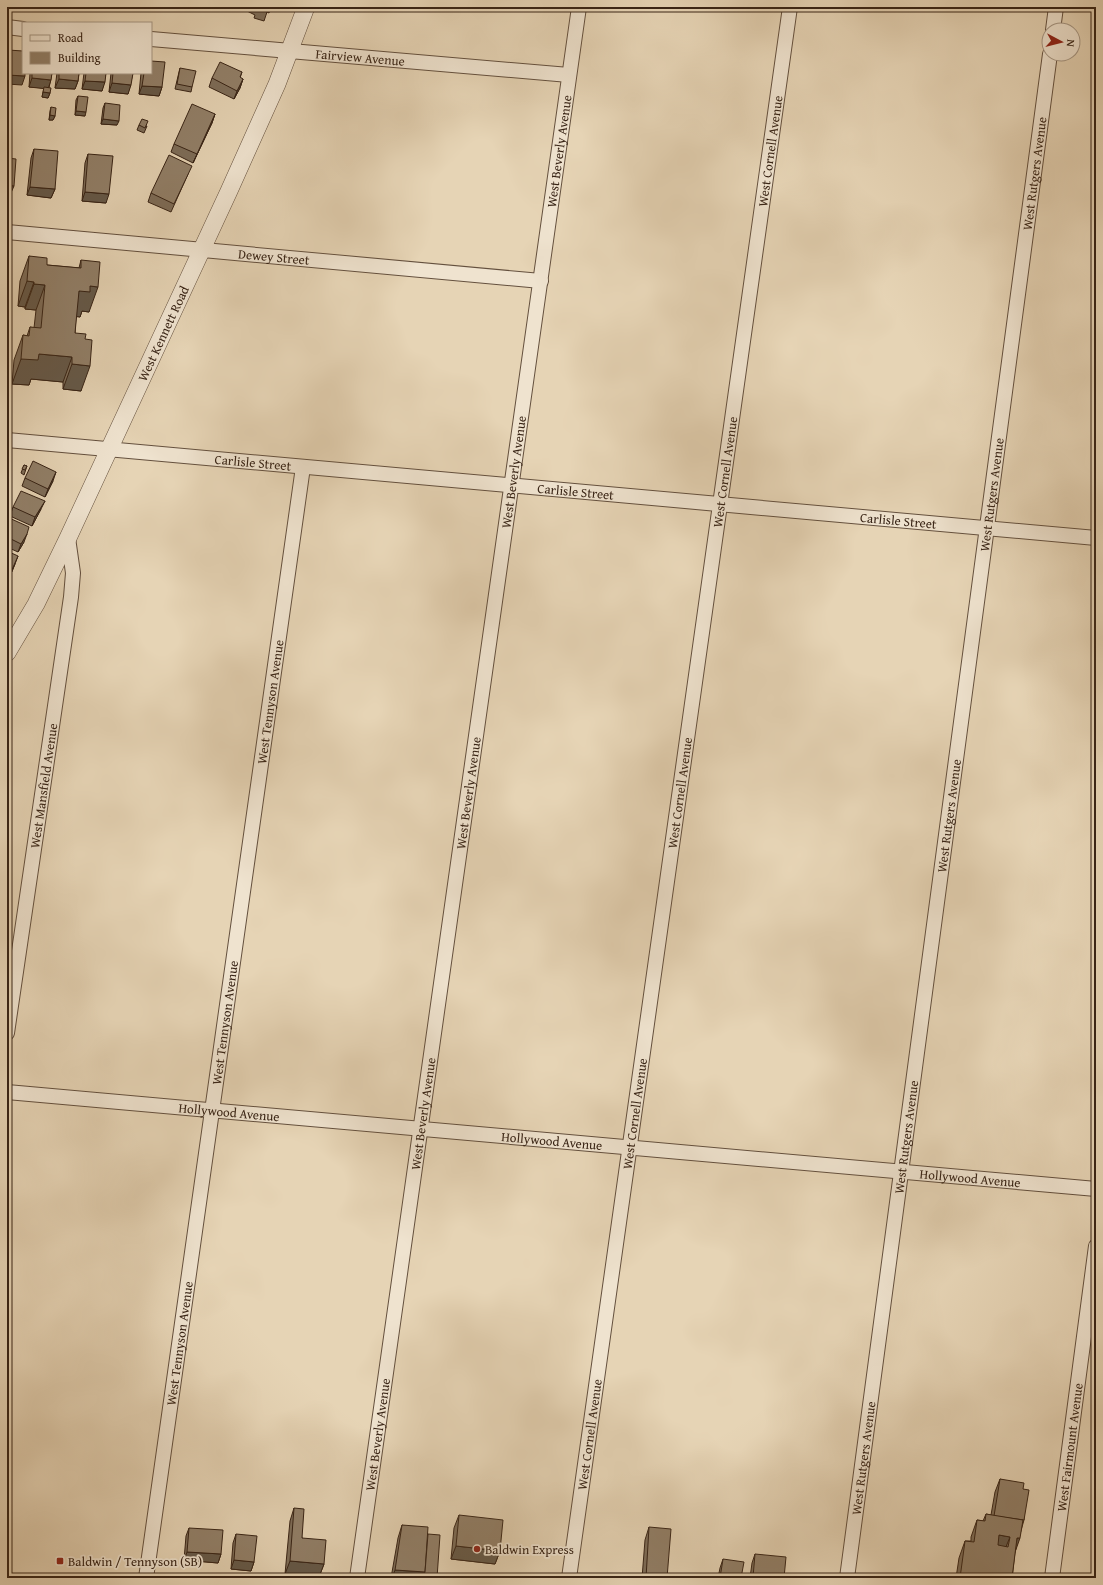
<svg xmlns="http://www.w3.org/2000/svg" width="1103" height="1585" viewBox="0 0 1103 1585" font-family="'Gentium Book Plus',serif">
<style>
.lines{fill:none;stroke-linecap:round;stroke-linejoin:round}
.minor-casing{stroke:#64503e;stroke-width:16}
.tertiary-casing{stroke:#64503e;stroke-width:18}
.minor{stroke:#efe3cf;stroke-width:14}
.tertiary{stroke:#efe3cf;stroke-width:17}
.wall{fill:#7e6e5a;stroke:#382416}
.shaded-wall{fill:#665a4a;stroke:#382416}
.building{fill:#928069;stroke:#382416;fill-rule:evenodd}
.poi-dot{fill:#8f2418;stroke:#efe3cf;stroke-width:1.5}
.labels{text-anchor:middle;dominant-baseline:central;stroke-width:3.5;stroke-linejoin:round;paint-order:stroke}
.street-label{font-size:13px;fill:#382416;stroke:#efe3cf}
.poi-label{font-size:13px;fill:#382416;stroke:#efe3cf;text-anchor:start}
</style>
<rect width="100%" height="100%" fill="#e6d4b5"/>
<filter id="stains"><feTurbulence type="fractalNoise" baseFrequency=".005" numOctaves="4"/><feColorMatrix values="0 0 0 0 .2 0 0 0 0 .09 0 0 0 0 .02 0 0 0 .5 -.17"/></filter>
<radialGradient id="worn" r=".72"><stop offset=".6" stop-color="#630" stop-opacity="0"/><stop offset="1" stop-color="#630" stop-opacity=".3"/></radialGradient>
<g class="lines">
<defs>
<g id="minor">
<polyline points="7,27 23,29"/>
<polyline points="1053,30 1056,7"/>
<path id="s1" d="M151 39 569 75"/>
<path id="s2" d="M7 232 541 281"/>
<path id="s3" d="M7 440 1096 538"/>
<path id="s4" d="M7 1033 71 597 73 573 68 538"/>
<path id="s5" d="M7 1092 1096 1189"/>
<path id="s6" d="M146 1578 303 467"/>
<path id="s7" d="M357 1578 579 7"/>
<path id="s8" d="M569 1578 790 7"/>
<path id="s9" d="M847 1578 1050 54"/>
<path id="s10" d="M1052 1578 1096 1246"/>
</g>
<g id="tertiary">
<path id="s11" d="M7 653 36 604 68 538 229 191 277 84 306 7"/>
</g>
</defs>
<use href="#minor" class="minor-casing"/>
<use href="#tertiary" class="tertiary-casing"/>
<use href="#minor" class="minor"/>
<use href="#tertiary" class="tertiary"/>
</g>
<g class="wall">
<polygon points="239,7 271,7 269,13 267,12 264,21 254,18 255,15"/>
<polygon points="180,68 192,87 191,92 175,89 179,72"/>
<polygon points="242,72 240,78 243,79 240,88 234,99 209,87 212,78"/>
<polygon points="30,73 52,73 49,88 50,93 48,98 42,97 44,88 29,87"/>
<polygon points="57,73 79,73 78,81 75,89 55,88"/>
<polygon points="84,73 106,73 102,91 82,89"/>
<polygon points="111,73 133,73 128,94 109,92"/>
<polygon points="141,73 151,73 162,87 159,96 139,94"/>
<polygon points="78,96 85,116 75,115 76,100"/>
<polygon points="105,103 117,125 101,124 103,108"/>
<polygon points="51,107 55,116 53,120 49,120 50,111"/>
<polygon points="215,114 212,123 193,163 171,152 174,144"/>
<polygon points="139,125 147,126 144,133 137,130"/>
<polygon points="34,149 55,189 51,198 27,195 31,158"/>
<polygon points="88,154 106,203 82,201 85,163"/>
<polygon points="188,174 171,212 148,202 151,193"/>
<polygon points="29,256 47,265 79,268 81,260 89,312 82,311 80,317 76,316 75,333 81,391 63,389 63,382 31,379 29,385 12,384 14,360 23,335 27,336 30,327 34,328 36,310 25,309 25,307 18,306 20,281"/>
<polygon points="24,465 27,466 24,475 21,473"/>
<polygon points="25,478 53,481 45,497 22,486"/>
<polygon points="13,507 41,509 32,526 10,516"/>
<polygon points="7,517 24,542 18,552 7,547"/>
<polygon points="7,551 15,564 8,581 7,580"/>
<polygon points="1000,1479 1023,1489 1024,1520 1022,1527 1015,1552 1012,1578 956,1578 959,1558 965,1541 971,1541 971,1537 977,1520 983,1521 986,1514 991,1515 995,1492"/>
<polygon points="294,1508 302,1538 324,1564 319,1577 285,1574 290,1521"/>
<polygon points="459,1515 500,1551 495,1564 451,1559 454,1528"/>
<polygon points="402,1525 428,1534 437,1578 391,1578 398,1538"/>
<polygon points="649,1527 667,1578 642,1578 645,1540"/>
<polygon points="189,1528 221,1554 218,1563 184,1560 186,1536"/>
<polygon points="236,1534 254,1562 251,1571 231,1569 233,1543"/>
<polygon points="755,1554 784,1578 750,1578 752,1563"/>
<polygon points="723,1559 741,1578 718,1578 720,1568"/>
</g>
<g class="shaded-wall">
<polygon points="7,75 25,76 22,85 7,84"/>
<polygon points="32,78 51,80 48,89 29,87"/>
<polygon points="59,79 78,81 75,89 55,88"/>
<polygon points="243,79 240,88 234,99 237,91"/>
<polygon points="85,81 105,82 102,91 82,89"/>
<polygon points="112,83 131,85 128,94 109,92"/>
<polygon points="142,86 162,87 159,96 139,94"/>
<polygon points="43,92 50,93 48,98 42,97"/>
<polygon points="76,111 86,112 85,116 75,115"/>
<polygon points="215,114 212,123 193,163 197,154"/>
<polygon points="50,115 55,116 53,120 49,120"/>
<polygon points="103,119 119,121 117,125 101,124"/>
<polygon points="7,185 14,186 10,195 7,194"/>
<polygon points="30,187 55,189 51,198 27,195"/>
<polygon points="85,192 109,194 106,203 82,201"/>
<polygon points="27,281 34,282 25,307 18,306"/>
<polygon points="34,284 45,285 36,310 25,309"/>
<polygon points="90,286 98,287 89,312 82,311 80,317 70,316 79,291"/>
<polygon points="39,354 72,357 63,382 31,379 29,385 12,384 21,359"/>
<polygon points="72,364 90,366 81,391 63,389"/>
<polygon points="56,472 53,481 45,497 48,489"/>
<polygon points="45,501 41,509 32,526 35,517"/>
<polygon points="27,534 24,542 18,552 21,544"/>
<polygon points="18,556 15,564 8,581 11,572"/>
<polygon points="999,1535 1010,1537 1003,1554 993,1552"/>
<polygon points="1017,1538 1020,1538 1014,1555"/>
<polygon points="456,1546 500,1551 495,1564 451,1559"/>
<polygon points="187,1552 221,1554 218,1563 184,1560"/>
<polygon points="234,1560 254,1562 251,1571 231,1569"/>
<polygon points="290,1561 324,1564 319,1577 285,1574"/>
<polygon points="395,1570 425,1572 437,1578 392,1578"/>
</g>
<g class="building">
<polygon points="258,7 269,7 267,12 257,9"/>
<polygon points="8,50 23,51 23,73 25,73 25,76 7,75"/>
<polygon points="151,61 165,62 162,87 142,86 144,73 151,73"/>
<polygon points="220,62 242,72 240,77 243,79 237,91 212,78"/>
<polygon points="180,68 196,71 192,87 177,84"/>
<polygon points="32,73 52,73 51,80 32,78"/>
<polygon points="59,73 79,73 78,81 59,79"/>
<polygon points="86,73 106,73 105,82 85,81"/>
<polygon points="113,73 133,73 131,85 112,83"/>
<polygon points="44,87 51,88 50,93 43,92"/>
<polygon points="78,96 88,97 86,112 76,111"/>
<polygon points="105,103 120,105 119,121 103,119"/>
<polygon points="192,104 215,114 197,154 174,144"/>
<polygon points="51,107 56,108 55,116 50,115"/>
<polygon points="142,119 148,121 145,128 139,125"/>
<polygon points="34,149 58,151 55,189 30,187"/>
<polygon points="88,154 113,156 109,194 85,192"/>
<polygon points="169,155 192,166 174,204 151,193"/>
<polygon points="7,158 16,159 14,186 7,185"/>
<polygon points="29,256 47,258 47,265 81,268 81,260 100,262 98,287 90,286 90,292 79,291 75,333 86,334 85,339 92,340 90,366 72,364 72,357 39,354 38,360 21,359 23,335 29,336 30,327 41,328 45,285 34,284 34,282 27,281"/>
<polygon points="33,461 56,472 48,489 25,478"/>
<polygon points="24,465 27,466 25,470 22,469"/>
<polygon points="21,491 45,501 35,517 13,507"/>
<polygon points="7,517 29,527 27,534 21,544 7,537"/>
<polygon points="7,551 18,556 11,572 7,570"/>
<polygon points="1000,1479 1024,1483 1023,1489 1029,1490 1024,1520 994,1516"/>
<polygon points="294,1508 304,1509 302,1538 326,1540 324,1564 290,1561"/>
<path d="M986 1514 1023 1520 1020 1538H1017L1012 1578H960L965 1541 974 1542 977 1520 985 1521ZM999 1535 1010 1537 1008 1547 998 1545Z"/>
<polygon points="459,1515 503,1520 500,1551 456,1546"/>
<polygon points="402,1525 428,1527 425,1572 395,1570"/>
<polygon points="649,1527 671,1529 667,1578 646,1578"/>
<polygon points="189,1528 223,1530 221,1554 187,1552"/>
<polygon points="236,1534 257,1536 254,1562 234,1560"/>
<polygon points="428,1534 440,1535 437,1578 423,1577 425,1572"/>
<polygon points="755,1554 786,1557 784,1578 753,1577"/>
<polygon points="723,1559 744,1562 741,1578 720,1578"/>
</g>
<g class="poi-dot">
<circle cx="477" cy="1549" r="4"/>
<rect x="56" y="1557" width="8" height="8" rx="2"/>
</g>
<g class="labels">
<g class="street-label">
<text stroke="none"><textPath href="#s1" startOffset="210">Fairview Avenue</textPath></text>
<text stroke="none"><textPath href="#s7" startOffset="1441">West Beverly Avenue</textPath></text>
<text stroke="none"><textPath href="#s8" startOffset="1441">West Cornell Avenue</textPath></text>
<text stroke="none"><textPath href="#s9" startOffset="1417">West Rutgers Avenue</textPath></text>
<text stroke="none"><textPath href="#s2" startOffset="268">Dewey Street</textPath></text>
<text stroke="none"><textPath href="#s11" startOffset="356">West Kennett Road</textPath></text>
<text stroke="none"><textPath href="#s3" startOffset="247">Carlisle Street</textPath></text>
<text stroke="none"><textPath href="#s7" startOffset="1117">West Beverly Avenue</textPath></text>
<text stroke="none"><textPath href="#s8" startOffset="1117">West Cornell Avenue</textPath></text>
<text stroke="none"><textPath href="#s3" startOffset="571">Carlisle Street</textPath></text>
<text stroke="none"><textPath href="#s9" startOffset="1093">West Rutgers Avenue</textPath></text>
<text stroke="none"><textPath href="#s3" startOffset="895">Carlisle Street</textPath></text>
<text stroke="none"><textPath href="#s6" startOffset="885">West Tennyson Avenue</textPath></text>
<text stroke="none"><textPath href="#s4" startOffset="250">West Mansfield Avenue</textPath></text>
<text stroke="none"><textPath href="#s7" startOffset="793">West Beverly Avenue</textPath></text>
<text stroke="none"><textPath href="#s8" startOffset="793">West Cornell Avenue</textPath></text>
<text stroke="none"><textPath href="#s9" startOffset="769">West Rutgers Avenue</textPath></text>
<text stroke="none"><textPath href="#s6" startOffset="561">West Tennyson Avenue</textPath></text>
<text stroke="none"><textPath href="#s5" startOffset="223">Hollywood Avenue</textPath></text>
<text stroke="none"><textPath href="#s7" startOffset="469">West Beverly Avenue</textPath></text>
<text stroke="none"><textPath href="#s8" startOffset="469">West Cornell Avenue</textPath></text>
<text stroke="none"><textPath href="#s9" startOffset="445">West Rutgers Avenue</textPath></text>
<text stroke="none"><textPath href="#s5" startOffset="547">Hollywood Avenue</textPath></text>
<text stroke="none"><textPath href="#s5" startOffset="967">Hollywood Avenue</textPath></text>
<text stroke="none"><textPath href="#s6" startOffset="237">West Tennyson Avenue</textPath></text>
<text stroke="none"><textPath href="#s7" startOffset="145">West Beverly Avenue</textPath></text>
<text stroke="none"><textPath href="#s8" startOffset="145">West Cornell Avenue</textPath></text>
<text stroke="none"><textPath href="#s10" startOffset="132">West Fairmount Avenue</textPath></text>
<text stroke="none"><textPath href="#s9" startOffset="121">West Rutgers Avenue</textPath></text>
</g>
<g class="poi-label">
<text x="485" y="1549">Baldwin Express</text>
<text x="68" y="1561">Baldwin / Tennyson (SB)</text>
</g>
</g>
<rect width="1103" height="1585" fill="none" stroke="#e6d4b5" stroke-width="24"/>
<rect x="8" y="8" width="1087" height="1569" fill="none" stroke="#382416" stroke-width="2"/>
<rect x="12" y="12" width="1079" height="1561" fill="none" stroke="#382416"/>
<rect x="22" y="22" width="130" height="52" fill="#efe3cf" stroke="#a69785"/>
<rect x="30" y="35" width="20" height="6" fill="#efe3cf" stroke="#a69785"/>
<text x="58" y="42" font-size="12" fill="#382416">Road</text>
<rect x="30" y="52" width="20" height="12" fill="#928069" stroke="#a69785"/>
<text x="58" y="62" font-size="12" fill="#382416">Building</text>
<g transform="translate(1061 42) rotate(97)"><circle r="19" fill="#efe3cf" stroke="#a69785"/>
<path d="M0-3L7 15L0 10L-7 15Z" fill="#8f2418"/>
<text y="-6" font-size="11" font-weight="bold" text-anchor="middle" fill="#382416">N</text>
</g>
<rect width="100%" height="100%" filter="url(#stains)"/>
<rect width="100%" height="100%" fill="url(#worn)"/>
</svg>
